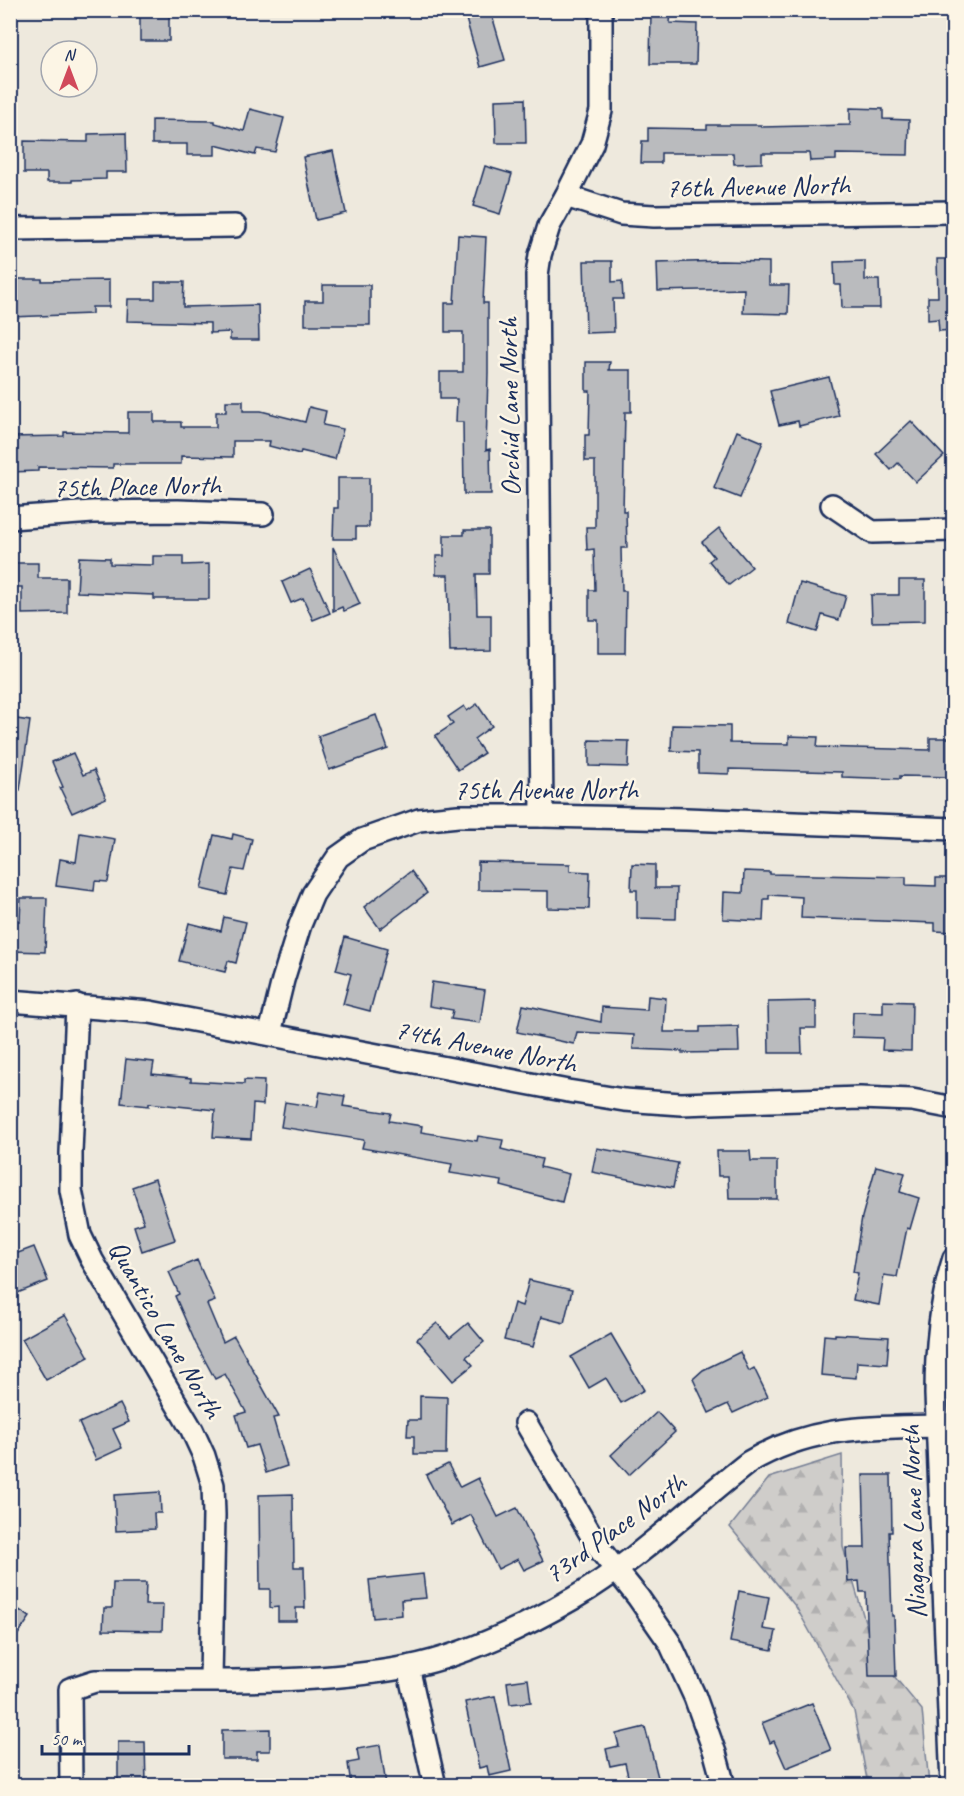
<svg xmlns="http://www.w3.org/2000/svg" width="964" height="1796" viewBox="0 0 964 1796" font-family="Caveat,sans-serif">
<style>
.forest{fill:url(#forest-firs);stroke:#757e94;stroke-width:1.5}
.building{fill:#babbbe;stroke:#1b2f5e;stroke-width:1.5}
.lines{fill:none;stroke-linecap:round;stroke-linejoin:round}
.minor-casing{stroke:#1b2f5e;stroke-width:26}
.minor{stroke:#fcf5e5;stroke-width:21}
.labels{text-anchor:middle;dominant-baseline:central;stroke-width:5;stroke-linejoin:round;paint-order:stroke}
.street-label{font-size:28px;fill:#1b2f5e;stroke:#fcf5e5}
</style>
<defs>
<pattern id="forest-firs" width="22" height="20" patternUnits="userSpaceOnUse" patternTransform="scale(1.5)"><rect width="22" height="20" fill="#cfcdca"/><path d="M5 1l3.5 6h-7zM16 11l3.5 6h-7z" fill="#b1b0b0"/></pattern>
</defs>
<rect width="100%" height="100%" fill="#eee9dd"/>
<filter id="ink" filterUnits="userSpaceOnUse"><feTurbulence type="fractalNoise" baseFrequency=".0167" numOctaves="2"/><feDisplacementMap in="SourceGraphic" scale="12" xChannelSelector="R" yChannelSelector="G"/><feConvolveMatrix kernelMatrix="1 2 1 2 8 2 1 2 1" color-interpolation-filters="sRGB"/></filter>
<g filter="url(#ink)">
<polygon class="forest" points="842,1455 843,1547 874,1652 922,1710 929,1785 868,1785 854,1711 796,1607 730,1527 769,1478"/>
<g class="building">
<rect x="140" y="10" width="29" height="31"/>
<polygon points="491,12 505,60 480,67 466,19"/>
<polygon points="651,12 671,12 670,23 697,24 696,64 650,64"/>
<polygon points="525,99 526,143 496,143 495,100"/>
<polygon points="850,108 883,109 883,119 909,120 908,155 836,154 836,160 810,161 809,153 762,153 762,163 734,164 733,153 661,153 661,163 641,163 642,141 648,141 648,128 707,129 707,125 761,125 761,127 850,125"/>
<polygon points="250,109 284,118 275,152 257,149 255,155 215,145 215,155 187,155 187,144 152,144 152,120 215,121 215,123 244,131"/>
<polygon points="126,133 127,172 106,172 106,179 72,180 72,182 47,182 47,173 24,173 24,141 88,142 88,134"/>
<polygon points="333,151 346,213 316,220 303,157"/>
<polygon points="485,166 512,174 500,214 473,206"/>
<polygon points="458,235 486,237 483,303 488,303 488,373 486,450 490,449 491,494 464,494 463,422 456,422 457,399 440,399 440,372 463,372 463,332 445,332 445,303 454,303"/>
<polygon points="937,259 954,259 954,330 939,331 938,319 928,320 928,297 938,297"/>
<polygon points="584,261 612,261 612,282 622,281 623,299 613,299 614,332 586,333"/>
<polygon points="721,261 769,262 769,285 789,285 788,314 743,313 744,289 658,291 657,263"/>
<polygon points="865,261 865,280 879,280 880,308 842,308 841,285 835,285 834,262"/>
<polygon points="12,279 42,279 42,281 109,280 109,307 92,307 92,314 10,317"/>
<polygon points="155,282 184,282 183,307 258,305 259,340 230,340 230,332 210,333 210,323 127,321 128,299 155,299"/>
<polygon points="323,285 370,285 370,325 305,325 305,301 323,301"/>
<polygon points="586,362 610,362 609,370 631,370 631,412 625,412 623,511 626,511 627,548 621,548 622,591 626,591 625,653 598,653 598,620 589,620 589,590 595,590 594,549 587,550 586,527 595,527 595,461 585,461 585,435 589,435 590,391 586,391"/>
<polygon points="829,377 839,416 799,426 798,421 779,425 770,391"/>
<polygon points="226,401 243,401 243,411 261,411 305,422 309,407 326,411 323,425 343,429 335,459 301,451 300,454 269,446 270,441 233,441 233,457 181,456 181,464 113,464 113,468 38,467 38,471 10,472 10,437 64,436 64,432 128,433 128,412 154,412 154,422 181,422 181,427 216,427 216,412 226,412"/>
<polygon points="911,421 944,456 916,482 898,463 891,470 876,454"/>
<polygon points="737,431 763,442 740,498 714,488"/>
<polygon points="338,478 369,478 369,527 356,527 356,539 333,539 334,508 338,508"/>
<polygon points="719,528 752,567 729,585 709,561 714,557 702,542"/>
<polygon points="464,530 489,530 489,574 476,574 477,615 491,615 491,651 450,652 448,575 436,575 436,556 444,556 444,535 464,535"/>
<polygon points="333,547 360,604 344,611 342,607 333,611"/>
<polygon points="153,556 183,556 183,565 209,564 209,599 154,599 154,595 77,592 79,557 110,558 110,564 153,565"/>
<polygon points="10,563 38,563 38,578 67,578 67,613 22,614 22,587 10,587"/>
<polygon points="310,569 330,613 313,620 303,598 291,603 282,582"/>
<polygon points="899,580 925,580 925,621 872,622 871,595 899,595"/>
<polygon points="800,583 846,596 839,620 822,615 817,632 789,624"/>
<polygon points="477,704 492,726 474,739 484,753 458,770 435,736 453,724 448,717 464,706 467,711"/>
<polygon points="376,715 388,749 329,770 318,736"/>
<polygon points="10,718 30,721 20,790 10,790"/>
<polygon points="672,725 730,726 730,743 789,744 789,736 818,737 817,747 930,750 930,738 954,738 954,777 900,776 900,779 842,777 842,772 729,769 729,774 698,773 698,752 671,751"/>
<polygon points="589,740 629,741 628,767 589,766"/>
<polygon points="73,753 83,775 94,770 106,798 72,813 60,788 63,787 52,762"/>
<polygon points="80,833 115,839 108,882 95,881 94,891 56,886 60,859 76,862"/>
<polygon points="233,834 252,839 244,871 233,869 227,895 201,889 214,835 232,839"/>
<polygon points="478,862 570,864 570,871 590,872 589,909 548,908 548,891 478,890"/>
<polygon points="632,864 655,865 655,888 677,888 676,919 637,918 637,890 631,890"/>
<polygon points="411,871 427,893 380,929 364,907"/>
<polygon points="744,871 770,872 770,874 906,877 906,885 936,886 936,878 954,878 954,932 935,931 935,923 801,918 802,897 769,895 769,899 764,899 763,921 723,919 724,892 743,893"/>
<polygon points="21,898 47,898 45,952 10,951 10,921 20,921"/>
<polygon points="224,917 246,922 236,963 228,961 225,972 179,961 189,923 221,931"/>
<polygon points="345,937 387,949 370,1011 343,1004 351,974 336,970"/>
<polygon points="432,982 485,990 480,1023 451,1019 453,1010 429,1006"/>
<polygon points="648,996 666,998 664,1032 700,1032 700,1027 738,1026 739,1052 682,1053 682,1051 633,1049 634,1035 577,1032 574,1044 517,1032 523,1005 601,1022 602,1007 647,1010"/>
<polygon points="816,1001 816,1028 801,1028 802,1053 769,1053 768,1002"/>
<polygon points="883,1001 912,1002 911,1051 882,1050 883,1038 852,1037 853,1012 883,1013"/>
<polygon points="126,1059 154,1062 152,1074 191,1078 191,1081 244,1084 244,1080 264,1081 263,1105 253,1104 251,1139 213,1137 215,1110 149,1103 149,1106 121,1103"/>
<polygon points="320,1092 345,1096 343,1106 391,1113 389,1121 422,1126 421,1132 477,1141 478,1136 503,1140 501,1149 542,1159 540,1167 569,1174 562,1202 501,1186 502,1181 450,1173 452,1164 362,1148 364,1140 281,1127 285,1102 317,1107"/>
<polygon points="597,1148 678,1163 673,1188 592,1172"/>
<polygon points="717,1151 750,1151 751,1161 777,1161 777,1199 729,1199 728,1176 718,1176"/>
<polygon points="876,1166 905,1173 900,1192 919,1198 910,1229 907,1228 897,1277 884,1275 879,1305 853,1300 858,1273 853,1272 862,1217"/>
<polygon points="155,1179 175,1240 142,1251 134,1226 144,1223 132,1187"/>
<polygon points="34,1247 48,1281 10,1296 10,1256"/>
<polygon points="197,1260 215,1301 207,1304 223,1342 234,1336 279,1417 273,1418 287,1466 266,1473 257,1445 246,1448 236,1415 246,1412 225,1374 215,1379 196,1344 175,1296 179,1294 169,1272"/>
<polygon points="529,1280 572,1290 564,1323 541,1317 533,1347 504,1340 514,1303 522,1306"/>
<polygon points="65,1315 89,1357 46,1380 22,1339"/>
<polygon points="437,1323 450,1338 468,1323 484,1342 466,1357 473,1365 453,1381 417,1339"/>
<polygon points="611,1334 644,1390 621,1403 606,1378 589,1388 571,1357"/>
<polygon points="835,1334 889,1337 887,1364 857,1362 856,1378 821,1375 824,1335 835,1336"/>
<polygon points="740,1352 749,1371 754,1368 768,1397 733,1413 728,1404 709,1413 693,1379 703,1370"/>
<polygon points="420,1396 447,1397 446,1454 414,1454 414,1436 407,1436 408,1420 420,1420"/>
<polygon points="120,1404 129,1422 113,1429 122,1448 96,1460 79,1423"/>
<polygon points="657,1412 675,1432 629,1475 611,1455"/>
<polygon points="448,1464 460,1487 478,1478 498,1517 517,1508 543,1561 524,1570 518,1559 498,1569 471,1515 452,1525 426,1475"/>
<polygon points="863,1475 891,1475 892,1532 889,1532 892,1616 894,1616 896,1676 869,1676 866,1592 860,1592 859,1581 848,1582 846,1548 865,1548"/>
<polygon points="160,1492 161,1513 154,1513 155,1529 116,1531 114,1495"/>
<polygon points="293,1494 294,1567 304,1567 305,1608 296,1608 296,1621 278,1621 278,1607 270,1608 270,1589 260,1589 259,1495"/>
<polygon points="423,1574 426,1598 401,1600 402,1615 373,1618 369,1580"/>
<polygon points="113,1583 146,1583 145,1605 163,1605 162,1631 103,1630 104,1608 112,1608"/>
<polygon points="739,1591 769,1597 763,1629 776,1631 772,1650 730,1642"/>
<polygon points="10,1604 30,1617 10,1646"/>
<polygon points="528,1679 531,1702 510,1704 507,1682"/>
<polygon points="495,1696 511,1771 489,1776 487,1766 479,1768 465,1702"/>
<polygon points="812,1703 831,1750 786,1768 774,1741 770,1743 762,1723"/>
<polygon points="645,1727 660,1785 630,1785 625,1763 610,1766 606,1749 619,1746 616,1734"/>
<polygon points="270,1729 270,1751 257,1751 257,1759 222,1759 222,1730"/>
<polygon points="118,1742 145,1742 146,1785 118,1785"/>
<polygon points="380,1745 386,1785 351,1785 348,1763 359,1761 357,1749"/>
</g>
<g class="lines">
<defs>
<g id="minor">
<polyline points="566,196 621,214 654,216 954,212"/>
<polyline points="10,229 235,226"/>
<polyline points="832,505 872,532 954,530"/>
<polyline points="10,518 93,512 178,511 263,514"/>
<polyline points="542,816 537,275 540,255 549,226 566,196 592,144 601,111 601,10"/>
<polyline points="10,1001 150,1012 568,1091 624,1100 681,1104 860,1098 912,1100 954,1108"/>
<polyline points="77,1005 71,1153 71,1190 80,1235 92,1260 192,1430 204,1456 213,1485 214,1515 211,1680"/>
<polyline points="270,1033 283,980 300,925 313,894 338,857 362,840 419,820 458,816 542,816 686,819 954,829"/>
<polyline points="526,1423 600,1550 638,1597 670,1643 695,1697 715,1753 724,1786"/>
<polyline points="408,1667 435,1786"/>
<path d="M71 1786 70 1689 95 1681C198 1680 305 1686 407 1667 464 1656 524 1627 574 1598 637 1561 691 1507 749 1462 812 1425 867 1428 938 1426"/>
<path d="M952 1786 936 1394C936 1349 940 1302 954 1258"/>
</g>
</defs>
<use href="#minor" class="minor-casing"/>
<use href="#minor" class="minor"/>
</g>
</g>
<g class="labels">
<g class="street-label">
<text transform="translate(758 186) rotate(-1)">76th Avenue North</text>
<text transform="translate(509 407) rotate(-91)">Orchid Lane North</text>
<text transform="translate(137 486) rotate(-1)">75th Place North</text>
<text x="546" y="789">75th Avenue North</text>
<text transform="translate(486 1046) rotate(11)">74th Avenue North</text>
<text transform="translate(166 1329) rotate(60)">Quantico Lane North</text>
<text transform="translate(913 1522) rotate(-92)">Niagara Lane North</text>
<text transform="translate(615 1528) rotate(-36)">73rd Place North</text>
</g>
</g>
<rect width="964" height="1796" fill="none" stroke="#fcf5e5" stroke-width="36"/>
<rect x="18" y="18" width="928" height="1760" fill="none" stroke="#1b2f5e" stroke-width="2" filter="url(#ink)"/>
<g transform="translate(69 69)"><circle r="28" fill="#fcf5e5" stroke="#a2a6af" stroke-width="1.5"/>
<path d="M0-4.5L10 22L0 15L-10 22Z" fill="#d1495b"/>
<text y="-9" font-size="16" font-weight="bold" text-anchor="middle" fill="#1b2f5e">N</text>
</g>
<path d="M42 1745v9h147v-9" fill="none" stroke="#1b2f5e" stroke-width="3"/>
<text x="51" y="1745" font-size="18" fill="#1b2f5e" stroke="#fcf5e5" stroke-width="4.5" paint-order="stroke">50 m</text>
</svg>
